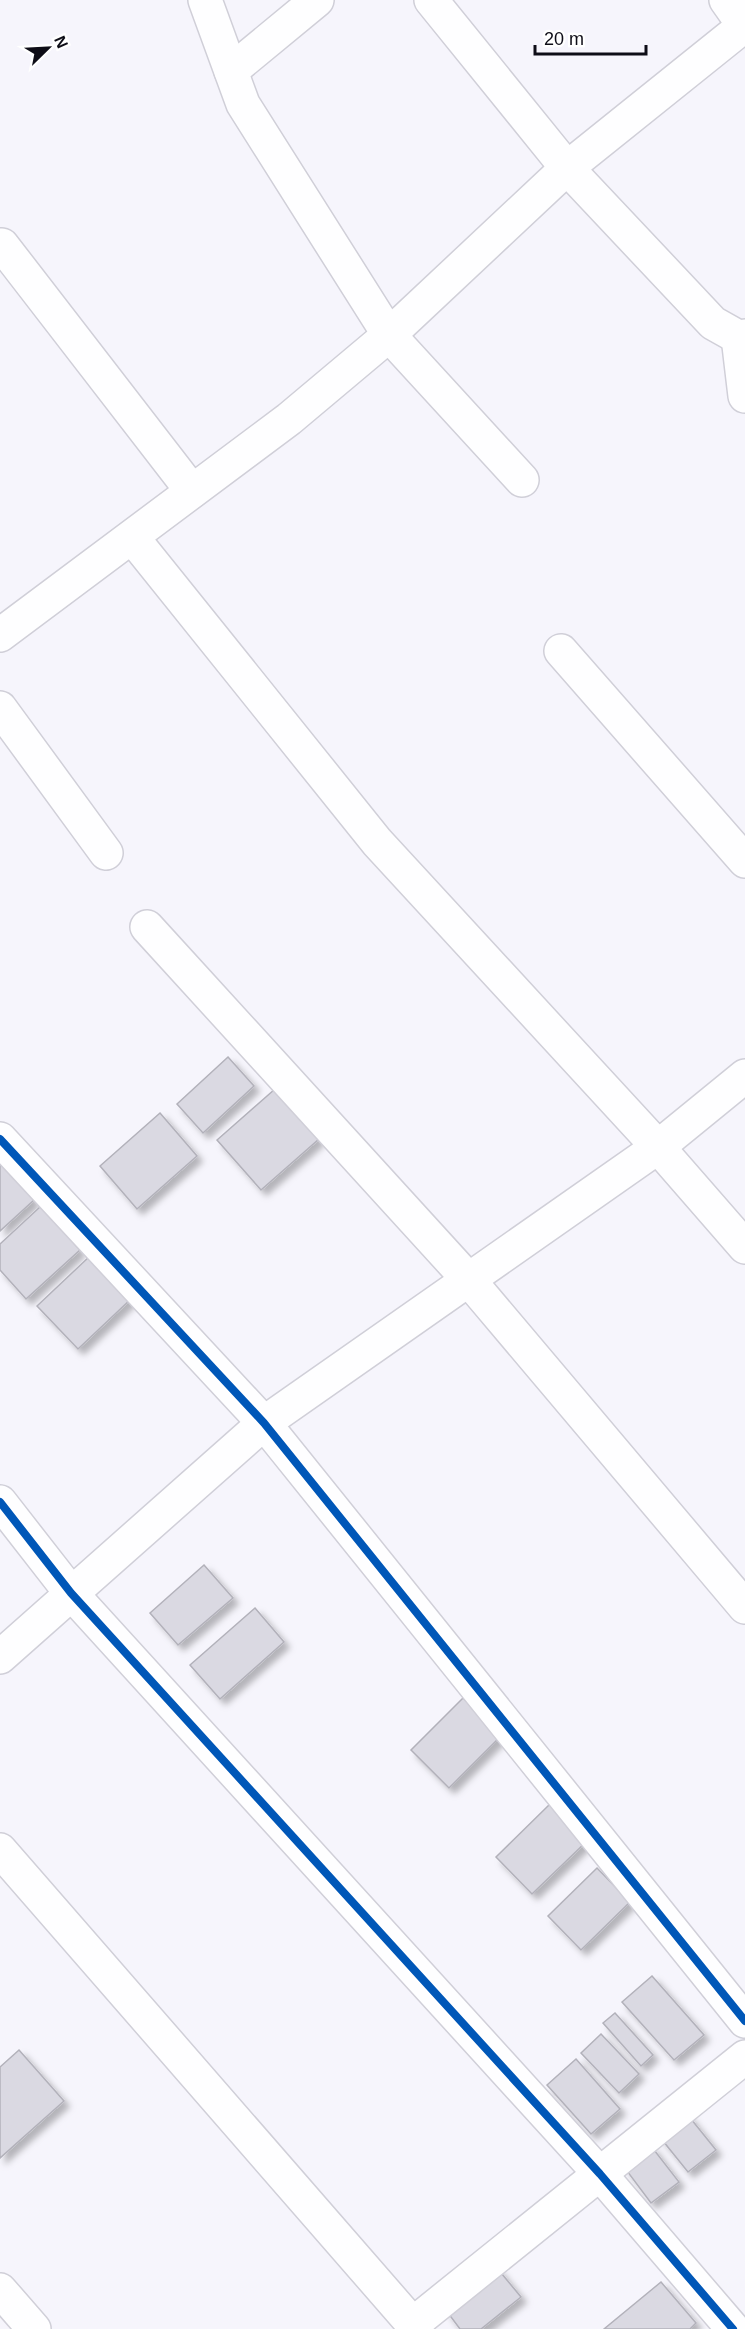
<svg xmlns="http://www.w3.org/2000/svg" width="745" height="2329" viewBox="0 0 745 2329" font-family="Arial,sans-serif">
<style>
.building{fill:#dad9e2;stroke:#b2b1ba;stroke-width:1.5;filter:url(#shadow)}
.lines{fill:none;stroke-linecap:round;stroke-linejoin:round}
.minor-casing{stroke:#d0cfd8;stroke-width:36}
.minor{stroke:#fefeff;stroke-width:33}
.cycleway-casing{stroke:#fff;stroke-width:11}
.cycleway{stroke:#0057b8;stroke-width:8}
</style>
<defs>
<filter id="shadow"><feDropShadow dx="5.5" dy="5.5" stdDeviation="3" flood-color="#0004"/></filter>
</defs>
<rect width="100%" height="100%" fill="#f6f5fc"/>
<g class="building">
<polygon points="228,1057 254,1086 203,1133 177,1104"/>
<polygon points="275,1089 319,1139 261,1190 217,1140"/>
<polygon points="160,1113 197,1156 137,1209 100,1166"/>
<polygon points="2,1164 34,1200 0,1231 0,1166"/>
<polygon points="41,1206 80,1250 26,1299 0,1270 0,1244"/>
<polygon points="91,1255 132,1298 78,1349 37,1306"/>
<polygon points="204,1565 233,1598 178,1645 150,1613"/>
<polygon points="255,1608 284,1642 220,1699 190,1665"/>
<polygon points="463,1698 501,1736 449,1788 411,1750"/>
<polygon points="551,1803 587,1841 532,1894 496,1857"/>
<polygon points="597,1868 630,1902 581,1950 548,1916"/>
<polygon points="652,1976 704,2035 674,2060 622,2002"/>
<polygon points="615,2013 653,2055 641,2066 603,2023"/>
<polygon points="601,2034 639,2074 619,2093 581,2053"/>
<polygon points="19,2050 64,2101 0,2158 0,2067"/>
<polygon points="576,2059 620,2109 591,2134 547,2085"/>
<polygon points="687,2114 716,2150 688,2172 659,2136"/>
<polygon points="651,2146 679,2182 651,2203 624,2167"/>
<polygon points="497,2268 521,2297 481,2329 460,2329 445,2309"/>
<polygon points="661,2282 696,2323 690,2329 604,2329"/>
</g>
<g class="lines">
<defs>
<g id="minor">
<polyline points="205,0 243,104 389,335 522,480"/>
<polyline points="431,0 567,168 713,323 738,337 745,336"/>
<polyline points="726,0 745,27"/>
<polyline points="231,71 317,0"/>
<polyline points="2,245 192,491"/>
<polyline points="738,337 745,396"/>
<polyline points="132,537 377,842 658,1147 745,1247"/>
<polyline points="0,635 289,419 389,335 567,168 745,25"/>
<polyline points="561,651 745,861"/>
<polyline points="0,708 106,853"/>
<polyline points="147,927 468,1279 745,1607"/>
<polyline points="0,1139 264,1423 745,2021"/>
<polyline points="0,1502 71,1593 600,2174 733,2329"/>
<polyline points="0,1657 264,1423 658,1147 745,1076"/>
<polyline points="0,1850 417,2329"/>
<polyline points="0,2290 34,2329"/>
<polyline points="413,2324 745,2057"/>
</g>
</defs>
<use href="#minor" class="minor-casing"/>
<use href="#minor" class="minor"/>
<defs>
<g id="cycleway">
<polyline points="0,1139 264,1423 745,2021"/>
<polyline points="0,1502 71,1593 600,2174 733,2329"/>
</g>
</defs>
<use href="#cycleway" class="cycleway-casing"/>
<use href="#cycleway" class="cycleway"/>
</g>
<g transform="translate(48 48) rotate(66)" stroke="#ffffff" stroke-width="4.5" paint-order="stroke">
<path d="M0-4.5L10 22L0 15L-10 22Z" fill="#0e0d17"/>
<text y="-9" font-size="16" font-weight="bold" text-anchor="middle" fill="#0e0d17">N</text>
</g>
<path d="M535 45v9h111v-9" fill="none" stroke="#0e0d17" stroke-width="3"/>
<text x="544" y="45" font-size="18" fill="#0e0d17" stroke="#ffffff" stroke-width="4.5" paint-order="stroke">20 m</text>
</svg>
